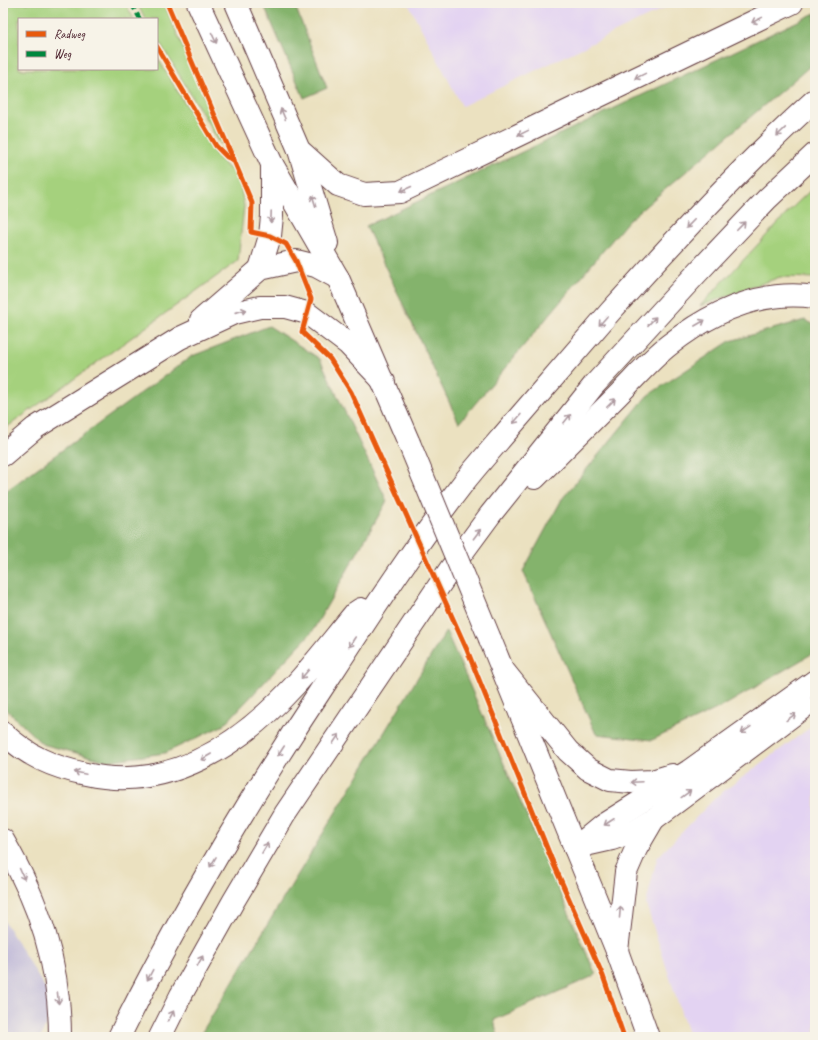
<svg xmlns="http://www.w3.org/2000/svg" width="818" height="1040" viewBox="0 0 818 1040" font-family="Caveat,sans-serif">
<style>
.built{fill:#e3d3f2}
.industrial{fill:#c6c0da}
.green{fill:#a5d17d;stroke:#787854}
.forest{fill:#84b36c;stroke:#67694c}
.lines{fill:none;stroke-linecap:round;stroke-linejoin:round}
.secondary-casing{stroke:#623c41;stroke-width:24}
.primary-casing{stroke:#623c41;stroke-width:24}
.highway-casing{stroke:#623c41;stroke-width:24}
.secondary{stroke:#fff;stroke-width:22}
.primary{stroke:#fff;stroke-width:22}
.highway{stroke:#fff;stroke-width:22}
.primary-bridge-casing{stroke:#623c41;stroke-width:24;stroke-linecap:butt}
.primary-bridge{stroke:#fff;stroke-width:22}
.quiet{stroke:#00873e;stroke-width:4;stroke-dasharray:8 4;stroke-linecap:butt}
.cycleway-casing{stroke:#f7f3e8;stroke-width:8}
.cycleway{stroke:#e8590c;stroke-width:5}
.oneway{stroke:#ae9aa0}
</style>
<rect width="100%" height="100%" fill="#f7f3e8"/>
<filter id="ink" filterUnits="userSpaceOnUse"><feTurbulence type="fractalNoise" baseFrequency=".025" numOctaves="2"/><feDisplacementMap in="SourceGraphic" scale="8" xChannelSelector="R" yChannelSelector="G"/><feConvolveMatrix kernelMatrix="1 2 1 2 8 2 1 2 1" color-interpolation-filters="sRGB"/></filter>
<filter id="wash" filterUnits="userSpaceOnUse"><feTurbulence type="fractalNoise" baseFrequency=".012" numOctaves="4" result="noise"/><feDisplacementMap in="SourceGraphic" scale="16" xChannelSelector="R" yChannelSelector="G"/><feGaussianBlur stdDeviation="0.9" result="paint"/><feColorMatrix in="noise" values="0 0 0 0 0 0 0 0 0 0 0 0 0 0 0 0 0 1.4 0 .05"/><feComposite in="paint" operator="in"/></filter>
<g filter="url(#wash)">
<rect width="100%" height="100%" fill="#ebe1c0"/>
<g class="built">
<polygon points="408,3 675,3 462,106"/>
<polygon points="815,724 815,1037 689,1037 646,904 657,858 717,796"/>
</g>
<polygon class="industrial" points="3,919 54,1003 41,1037 3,1037"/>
<g class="green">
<polygon points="3,3 125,3 134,19 19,19 19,69 157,69 157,57 217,157 226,166 235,172 239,178 244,206 238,261 3,430"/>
<polygon points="136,3 164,3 220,133 223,142 222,143 220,143 157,38 157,19 146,19"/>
<polygon points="815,186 815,278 780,277 700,306 795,205"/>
</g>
<g class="forest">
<polygon points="263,3 294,3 327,88 304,98"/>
<polygon points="815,13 815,62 628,221 459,423 366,226"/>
<polygon points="805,320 815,325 815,652 727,704 652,740 596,734 523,571 562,499 647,396 730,341"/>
<polygon points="269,326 320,359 387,501 312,632 224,725 165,753 107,761 42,744 3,706 3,493 192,356"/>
<polygon points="446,631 596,975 494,1020 498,1037 199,1037"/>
</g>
</g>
<g filter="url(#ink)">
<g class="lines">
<defs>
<polyline id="secondary" points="575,848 617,951 648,1037"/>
<g id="primary">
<polyline points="198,3 272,164 338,278 409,443"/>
<polyline points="299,150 327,243"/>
<polyline points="490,639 575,848"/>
</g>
<g id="highway">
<polyline points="236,3 299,150 338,185 364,194 400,192 792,3"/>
<polyline points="260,269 270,236 272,216 272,164"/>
<polyline points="201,320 260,269 296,261 316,266 338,278"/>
<polyline points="3,455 35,428 180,338 234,313 260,307 285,307 307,313 348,344 384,382"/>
<path d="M535 478C563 450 590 423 617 396 634 379 651 359 669 345 711 312 761 289 815 297"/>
<polyline points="503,670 568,751 588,769 610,780 631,782 652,781 672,775"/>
<path d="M3 733C28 756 52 767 86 774 169 793 241 744 295 685 316 662 335 637 355 613L361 609"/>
<path d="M3 840C39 902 60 964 60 1037"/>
<polyline points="581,846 612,839 632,832 655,818 804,707"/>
<polyline points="575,848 603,825 689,771 815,681"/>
<polyline points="617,951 626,872 636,849 653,820"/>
<path d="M119 1037C181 912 253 792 330 676 373 610 416 544 464 482 480 462 497 443 514 423 546 386 578 349 610 312 676 239 742 166 815 100"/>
<polyline points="160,1037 181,995 233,902 285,814 451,568 490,515 594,385 697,273 767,199 815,154"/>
</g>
</defs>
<use href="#secondary" class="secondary-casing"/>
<use href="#primary" class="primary-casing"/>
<use href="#highway" class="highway-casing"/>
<use href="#secondary" class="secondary"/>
<use href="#primary" class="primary"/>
<use href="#highway" class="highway"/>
<defs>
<polyline id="primary-bridge" points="409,443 490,639"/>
</defs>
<use href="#primary-bridge" class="primary-bridge-casing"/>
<use href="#primary-bridge" class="primary-bridge"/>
<polyline class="quiet" points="131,3 140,19"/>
<defs>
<g id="cycleway">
<polyline points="167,3 252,203 251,232 270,236 286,244 296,261 311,299 302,332 330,359 351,392 467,650 551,858 603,976 624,1037"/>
<polyline points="157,47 216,146 227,157 234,160"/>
</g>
</defs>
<use href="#cycleway" class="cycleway-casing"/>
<use href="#cycleway" class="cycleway"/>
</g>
<defs><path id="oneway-shaft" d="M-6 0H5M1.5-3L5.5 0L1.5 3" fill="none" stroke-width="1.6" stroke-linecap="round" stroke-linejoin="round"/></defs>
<g class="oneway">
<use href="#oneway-shaft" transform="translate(757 20) rotate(154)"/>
<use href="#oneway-shaft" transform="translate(214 38) rotate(65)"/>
<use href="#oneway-shaft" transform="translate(640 76) rotate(154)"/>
<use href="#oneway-shaft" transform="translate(283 114) rotate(-113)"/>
<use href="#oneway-shaft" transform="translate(781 132) rotate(136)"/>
<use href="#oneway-shaft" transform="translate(523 133) rotate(154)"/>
<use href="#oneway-shaft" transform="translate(406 189) rotate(156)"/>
<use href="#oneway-shaft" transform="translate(314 201) rotate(-107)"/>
<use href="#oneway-shaft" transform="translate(271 217) rotate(92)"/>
<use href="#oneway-shaft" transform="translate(690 224) rotate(134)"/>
<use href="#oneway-shaft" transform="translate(741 226) rotate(-46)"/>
<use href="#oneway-shaft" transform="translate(241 311) rotate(-13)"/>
<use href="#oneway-shaft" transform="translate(603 321) rotate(132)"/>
<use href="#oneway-shaft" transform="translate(652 321) rotate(-47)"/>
<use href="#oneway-shaft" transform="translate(700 323) rotate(-30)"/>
<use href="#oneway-shaft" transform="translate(611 403) rotate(-45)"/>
<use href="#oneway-shaft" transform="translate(517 419) rotate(130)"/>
<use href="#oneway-shaft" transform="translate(567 419) rotate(-51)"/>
<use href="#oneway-shaft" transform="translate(477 534) rotate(-53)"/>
<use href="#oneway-shaft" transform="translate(352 642) rotate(123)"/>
<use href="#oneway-shaft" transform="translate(305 674) rotate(130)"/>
<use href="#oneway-shaft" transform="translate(791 717) rotate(-36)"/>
<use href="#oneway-shaft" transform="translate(746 730) rotate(145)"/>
<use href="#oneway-shaft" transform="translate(336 739) rotate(-56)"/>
<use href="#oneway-shaft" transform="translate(281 751) rotate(123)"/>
<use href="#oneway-shaft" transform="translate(206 757) rotate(150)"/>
<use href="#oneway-shaft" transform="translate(80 773) rotate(-168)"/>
<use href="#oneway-shaft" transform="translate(637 782) rotate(177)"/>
<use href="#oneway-shaft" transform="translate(686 794) rotate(-36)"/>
<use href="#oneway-shaft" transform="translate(609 822) rotate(147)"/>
<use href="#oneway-shaft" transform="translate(265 848) rotate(-59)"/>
<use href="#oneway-shaft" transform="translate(213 862) rotate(121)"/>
<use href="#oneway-shaft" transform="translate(22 874) rotate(66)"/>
<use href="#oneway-shaft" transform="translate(620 912) rotate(-85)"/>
<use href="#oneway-shaft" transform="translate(200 961) rotate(-61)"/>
<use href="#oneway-shaft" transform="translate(150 975) rotate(118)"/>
<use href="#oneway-shaft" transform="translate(58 998) rotate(84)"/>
<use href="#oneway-shaft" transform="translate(171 1016) rotate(-63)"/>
</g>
</g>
<rect width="818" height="1040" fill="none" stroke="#f7f3e8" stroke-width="16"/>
<rect x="18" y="18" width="140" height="52" fill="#f7f3e8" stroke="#b29e9c"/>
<rect x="26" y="31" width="20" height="6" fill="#e8590c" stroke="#b29e9c"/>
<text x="54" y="38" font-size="12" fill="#4a1f2b">Radweg</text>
<rect x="26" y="51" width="20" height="6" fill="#00873e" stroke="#b29e9c"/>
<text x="54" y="58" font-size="12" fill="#4a1f2b">Weg</text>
</svg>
